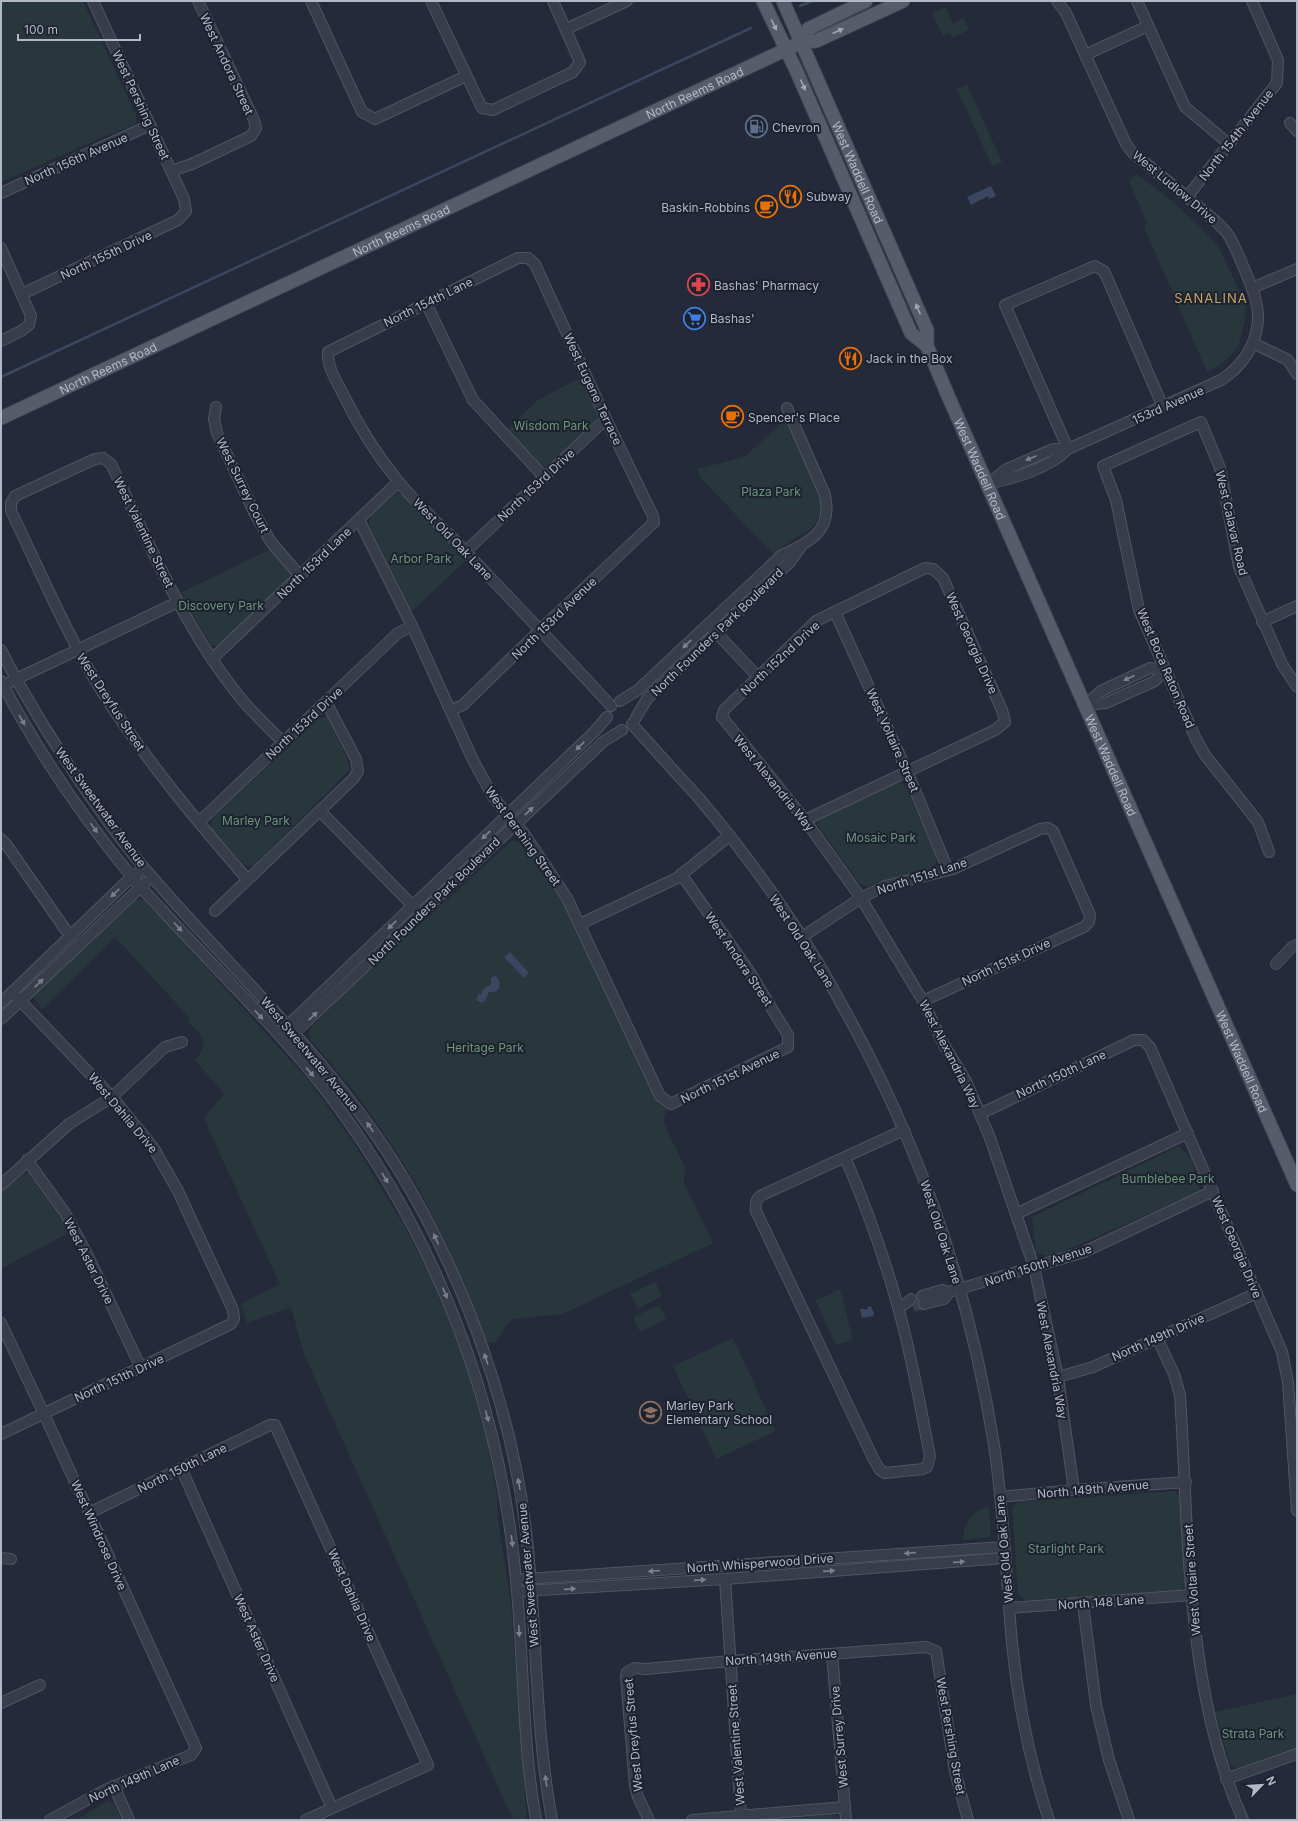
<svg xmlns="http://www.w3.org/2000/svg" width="1298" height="1821" viewBox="0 0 1298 1821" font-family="Inter,sans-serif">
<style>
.green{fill:#27373c}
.water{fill:#3b4661}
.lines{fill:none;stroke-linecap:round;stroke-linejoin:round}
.stream{stroke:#3b4661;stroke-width:2.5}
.minor-tunnel{stroke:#393f4f;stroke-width:10;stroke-dasharray:10 5;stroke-linecap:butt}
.minor-casing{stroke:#505562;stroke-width:12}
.major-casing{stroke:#414653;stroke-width:15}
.minor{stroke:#383d4a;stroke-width:10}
.major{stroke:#565c6a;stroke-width:13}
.oneway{fill:#a0a6b4}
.oneway2{fill:#7c818e}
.labels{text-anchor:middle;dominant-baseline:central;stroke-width:4;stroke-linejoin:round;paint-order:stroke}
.street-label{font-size:12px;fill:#b3b8c6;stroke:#1d222f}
.poi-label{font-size:12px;fill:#b3b8c6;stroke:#1d222f;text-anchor:start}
.park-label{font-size:12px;fill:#6c957b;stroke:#1d222f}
.neighbourhood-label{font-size:13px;letter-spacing:1px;fill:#cca168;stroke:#1d222f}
</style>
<rect width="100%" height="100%" fill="#242a3a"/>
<g class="green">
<polygon points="1,1 83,1 136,115 136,123 1,182"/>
<polygon points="946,7 953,23 963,18 969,30 952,38 950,33 943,36 932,13"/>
<polygon points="967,85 1002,162 992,166 957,89"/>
<polygon points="1136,174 1172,201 1200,227 1218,246 1243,298 1246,310 1245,321 1238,347 1223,363 1207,372 1144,227 1147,222 1129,182"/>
<path d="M582 377C589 389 601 407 597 421L549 466H542L506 430 538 400Z"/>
<polygon points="776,420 787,420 821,501 821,512 815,524 810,530 789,542 774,555 701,478 697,469 744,457 780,425"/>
<polygon points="397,493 403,494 466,560 411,612 369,524 371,516"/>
<polygon points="271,549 290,572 290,579 219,647 211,645 180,593"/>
<polygon points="327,717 346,756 350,770 254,865 244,865 211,828 212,819 319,718"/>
<polygon points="897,782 905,785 937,858 934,867 878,882 867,887 859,883 818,825 820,819"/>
<path d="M512 841 522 843 566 908 657 1098 667 1108 663 1121 685 1168 684 1183 713 1243 563 1314 513 1319C505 1324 502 1335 495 1342H485C459 1259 418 1178 366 1108 349 1084 329 1062 310 1039L309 1029 356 982Z"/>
<path d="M137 899 145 900 309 1081 354 1143 403 1224 429 1273 448 1319 465 1363 487 1440 497 1495 498 1518 511 1605 527 1820H513L304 1354 291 1307 247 1323 241 1304 280 1284 208 1128 205 1117 224 1094 195 1060C208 1046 204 1033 189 1024V1017L115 937 42 1009 33 997 126 906Z"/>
<polygon points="1179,1146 1191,1159 1200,1191 1051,1257 1036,1253 1032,1217"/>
<polygon points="21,1173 29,1174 70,1232 1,1269 1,1193"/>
<polygon points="655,1282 662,1296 638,1309 630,1294"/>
<polygon points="840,1289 853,1340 836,1345 816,1301"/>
<polygon points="659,1305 666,1319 640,1332 633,1317"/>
<polygon points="733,1338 776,1431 716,1459 673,1366"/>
<polygon points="1175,1491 1181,1497 1186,1583 1181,1590 1026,1601 1018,1594 1012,1508 1017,1502"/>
<path d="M989 1507 991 1530 990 1536 985 1538 963 1540C964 1524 972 1509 989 1507Z"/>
<polygon points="1297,1694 1297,1749 1239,1769 1230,1765 1215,1712"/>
<polygon points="108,1801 114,1804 122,1820 76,1820"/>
<polygon points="833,1812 838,1817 839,1820 745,1820"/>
</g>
<g class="water">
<polygon points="991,186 996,196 989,199 988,196 971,205 967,197"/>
<polygon points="510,952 529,973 524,978 504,957"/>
<polygon points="494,976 497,977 500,983 499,989 495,992 489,992 485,1001 481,1003 476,1000 478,995 482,993 484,988 491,985 491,978"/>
<polygon points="871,1306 874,1313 873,1316 862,1318 860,1309 868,1309 867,1307"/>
</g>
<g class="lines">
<g class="stream">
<polyline points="800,6 812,1"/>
<polyline points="1,377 751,28"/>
</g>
<polyline class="minor-tunnel" points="913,1307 924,1304"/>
<defs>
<g id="minor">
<polyline points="311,1 362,112 375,119 466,76"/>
<polyline points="431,1 482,108 493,110 573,72 580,62 553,1"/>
<polyline points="1137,1 1185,107 1229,144"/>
<polyline points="566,29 627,1"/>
<polyline points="1085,55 1148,26"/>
<polyline points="1290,123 1297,131"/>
<polyline points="171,171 192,164 251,136 256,128 254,120 198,1"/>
<polyline points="1,193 150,125"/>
<polyline points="1187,197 1277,83 1278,60 1252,1"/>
<polyline points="1,248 31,316 29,325 21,331 1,341"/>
<polyline points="1252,288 1297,269"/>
<polyline points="22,294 178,220 186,211 184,199 93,1"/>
<polyline points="426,303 473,400 544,477"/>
<polyline points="1253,343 1288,360 1297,374"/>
<polyline points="216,407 214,419 217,433 254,512 271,542 300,576"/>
<polyline points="1068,449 1005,305 1095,266 1104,271 1163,407"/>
<polyline points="989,483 1007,469 1053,449 1068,449"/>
<path d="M987 484C1015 478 1048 469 1068 449L1221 380C1249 362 1265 330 1255 297 1252 287 1248 278 1244 268 1239 257 1234 243 1227 233 1219 223 1208 215 1198 206 1176 188 1154 170 1132 152L1126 144 1066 13 1057 1"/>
<polyline points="359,520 412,626 472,758 492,795 507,815 523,832 567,898 660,1096 671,1104 788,1047 788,1035 749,971 681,874"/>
<polyline points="466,551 606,419"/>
<polyline points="835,612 907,771 948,870"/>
<polyline points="1262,622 1297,606"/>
<polyline points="711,627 758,677"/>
<path d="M1 650C15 678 31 705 47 731 79 782 113 833 153 878 235 973 327 1057 395 1164 464 1275 513 1410 527 1540 537 1633 535 1728 552 1820"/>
<polyline points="212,659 398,482"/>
<path d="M1 681C37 751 82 816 131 876 141 888 152 899 162 910 220 974 285 1035 336 1104 440 1246 500 1404 516 1580 524 1660 522 1741 536 1820"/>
<polyline points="10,682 178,602"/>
<path d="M620 701 638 690 782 555C811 542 833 530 825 495L787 408"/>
<polyline points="1085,705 1101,691 1150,668 1165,670"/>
<polyline points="1085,705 1106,703 1155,681 1165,670"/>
<path d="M451 710 463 705 540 630 650 526 654 522 653 516 606 419 535 264 528 258H518L328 352C327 367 336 380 343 394 358 425 376 454 398 481 419 507 445 529 467 553 515 604 564 654 611 706"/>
<polyline points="635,719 647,699 790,562 800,548"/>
<path d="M632 724C653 748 675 772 697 796 740 846 779 900 814 956 826 975 836 995 847 1014 921 1148 970 1294 994 1445 1004 1511 1006 1577 1012 1643 1018 1703 1030 1763 1049 1820"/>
<polyline points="320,811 416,909"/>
<polyline points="805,820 995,730 1005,722 1002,710 943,578 933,569 925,568 816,621 724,710 722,717 805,820 861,898 923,1001 944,1045 966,1081 990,1138 1034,1267 1058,1377 1074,1490"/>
<polyline points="199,822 398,633 412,626"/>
<polyline points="1,839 6,844 65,929 71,935"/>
<polyline points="1269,852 1258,822 1205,755 1196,739 1139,610 1116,500 1103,466 1201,422 1220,468 1239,567 1282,664 1297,687"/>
<path d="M247 879C195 819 144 758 101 690 66 633 40 571 11 511V503L15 496 95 459 103 458 111 464C150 545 185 631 243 701 255 715 270 729 283 742"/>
<polyline points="215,911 354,778 358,771 356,759 326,702"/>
<polyline points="580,924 677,878 729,836"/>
<polyline points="802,937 861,898 885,886 953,869 1040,829 1048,828 1053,831 1090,915 1089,922 1084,927 923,1001"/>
<polyline points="1276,964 1292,947 1297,945"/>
<polyline points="1,1003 126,882 144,868"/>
<polyline points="1,1019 145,883"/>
<polyline points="283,1030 595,731 607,717"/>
<polyline points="290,1037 604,741 622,730"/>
<polyline points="980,1114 1134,1040 1143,1040 1150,1047 1282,1352 1288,1382 1297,1511"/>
<path d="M845 1157C866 1206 884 1256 898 1307 912 1356 920 1406 930 1456L927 1467 923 1469 885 1473 880 1470 874 1460 756 1211C755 1203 756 1199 762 1195L904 1130"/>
<polyline points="27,1160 65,1213 89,1258 141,1368"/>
<polyline points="1,1185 69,1124 112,1097 165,1047 182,1042"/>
<polyline points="1016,1214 1188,1133"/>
<polyline points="949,1292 1084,1252 1213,1191"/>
<polyline points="922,1296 942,1290 949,1292"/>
<polyline points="924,1304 944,1299 949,1292"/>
<polyline points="898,1306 905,1304 911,1299"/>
<polyline points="1,1323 44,1414 196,1748 191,1755 105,1790 50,1820"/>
<path d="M1157 1338 1174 1374 1180 1395C1189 1535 1185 1689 1243 1820"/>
<polyline points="1058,1377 1093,1367 1257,1293"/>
<polyline points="1,1434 231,1324 234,1319 233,1310 178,1191 153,1147 112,1097 12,992"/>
<polyline points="181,1468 332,1808"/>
<polyline points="1000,1497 1074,1490 1186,1482"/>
<polyline points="89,1513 270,1425 275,1425 428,1765 306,1820"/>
<polyline points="1,1558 11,1559"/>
<polyline points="524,1579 1004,1547"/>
<polyline points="725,1579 741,1816"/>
<polyline points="525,1591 725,1579 1005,1558"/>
<polyline points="1083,1604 1096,1705 1109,1760 1129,1820"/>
<polyline points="1009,1608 1192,1595"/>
<polyline points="832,1654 846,1820"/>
<polyline points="1,1703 40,1685"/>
<polyline points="1226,1779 1297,1754"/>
<polyline points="114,1786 129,1820"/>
<polyline points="649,1820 638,1797 635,1786 626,1677 627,1672 635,1668 646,1669 730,1661 926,1647 936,1651 955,1771 968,1820"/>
<polyline points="692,1820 845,1807"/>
</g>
<g id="major">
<polyline points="763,1 796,70 911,333 927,346"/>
<path id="s1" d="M783 1 927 330V346L949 398 1297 1185"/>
<polyline points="802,42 808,29 866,1"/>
<path id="s2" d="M1 418 802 42 816 41 903 1"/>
</g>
</defs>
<use href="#minor" class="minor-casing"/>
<use href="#major" class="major-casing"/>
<use href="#minor" class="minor"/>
<use href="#major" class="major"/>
</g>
<defs><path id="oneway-solid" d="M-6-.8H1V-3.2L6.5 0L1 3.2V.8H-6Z"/></defs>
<g class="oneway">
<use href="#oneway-solid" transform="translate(774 25) rotate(64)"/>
<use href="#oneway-solid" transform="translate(838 31) rotate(-25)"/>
<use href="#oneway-solid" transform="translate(803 85) rotate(66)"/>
<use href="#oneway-solid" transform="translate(918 309) rotate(-114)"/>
</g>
<g class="oneway2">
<use href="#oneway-solid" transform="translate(1031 458) rotate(157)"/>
<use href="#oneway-solid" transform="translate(687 644) rotate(137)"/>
<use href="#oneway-solid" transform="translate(1129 678) rotate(155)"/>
<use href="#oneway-solid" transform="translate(22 720) rotate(60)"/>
<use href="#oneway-solid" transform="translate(580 746) rotate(136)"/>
<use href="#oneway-solid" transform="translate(529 811) rotate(-43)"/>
<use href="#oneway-solid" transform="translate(94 828) rotate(54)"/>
<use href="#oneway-solid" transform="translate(486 835) rotate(136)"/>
<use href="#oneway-solid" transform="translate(115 893) rotate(136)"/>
<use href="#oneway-solid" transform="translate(392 925) rotate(136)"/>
<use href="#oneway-solid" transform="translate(178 927) rotate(48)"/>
<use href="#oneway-solid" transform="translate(39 983) rotate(-44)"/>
<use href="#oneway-solid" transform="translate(259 1015) rotate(47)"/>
<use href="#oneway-solid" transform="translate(313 1016) rotate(-44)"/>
<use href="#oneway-solid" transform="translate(310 1072) rotate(50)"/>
<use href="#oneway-solid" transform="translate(370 1127) rotate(-124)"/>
<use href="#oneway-solid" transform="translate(385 1178) rotate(59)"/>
<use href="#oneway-solid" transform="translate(436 1239) rotate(-114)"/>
<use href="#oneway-solid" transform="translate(445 1293) rotate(66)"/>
<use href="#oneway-solid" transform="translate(486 1359) rotate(-109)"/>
<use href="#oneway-solid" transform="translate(487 1416) rotate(75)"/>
<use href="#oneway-solid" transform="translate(519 1484) rotate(-100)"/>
<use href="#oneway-solid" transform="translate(512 1541) rotate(83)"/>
<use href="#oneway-solid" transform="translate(910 1553) rotate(176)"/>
<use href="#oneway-solid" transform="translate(959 1562) rotate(-4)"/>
<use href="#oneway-solid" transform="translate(654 1571) rotate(176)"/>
<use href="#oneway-solid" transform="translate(829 1571) rotate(-4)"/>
<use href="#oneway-solid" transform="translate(700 1580) rotate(-4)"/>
<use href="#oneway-solid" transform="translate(570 1589) rotate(-4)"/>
<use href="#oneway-solid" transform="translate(519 1631) rotate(87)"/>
<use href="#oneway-solid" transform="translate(546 1781) rotate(-98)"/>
</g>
<defs>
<symbol id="fuel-ring" viewBox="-11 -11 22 22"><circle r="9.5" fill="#1d222f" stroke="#5c6f8a" stroke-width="1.5"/><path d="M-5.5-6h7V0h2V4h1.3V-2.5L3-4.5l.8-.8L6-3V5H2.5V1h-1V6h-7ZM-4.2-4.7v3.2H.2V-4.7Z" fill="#5c6f8a"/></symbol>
<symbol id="restaurant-ring" viewBox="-11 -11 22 22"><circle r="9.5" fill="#1d222f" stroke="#e8710a" stroke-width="1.5"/><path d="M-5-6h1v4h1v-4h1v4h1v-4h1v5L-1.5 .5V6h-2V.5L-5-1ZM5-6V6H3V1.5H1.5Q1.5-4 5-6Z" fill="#e8710a"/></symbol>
<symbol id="cafe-ring" viewBox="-11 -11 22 22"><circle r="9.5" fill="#1d222f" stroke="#e8710a" stroke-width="1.5"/><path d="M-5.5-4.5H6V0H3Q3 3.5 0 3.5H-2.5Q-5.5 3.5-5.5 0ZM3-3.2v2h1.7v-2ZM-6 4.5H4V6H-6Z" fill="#e8710a"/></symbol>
<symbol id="pharmacy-ring" viewBox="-11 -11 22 22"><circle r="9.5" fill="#1d222f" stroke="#e0444e" stroke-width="1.5"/><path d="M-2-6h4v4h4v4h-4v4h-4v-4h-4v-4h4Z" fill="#e0444e"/></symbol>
<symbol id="supermarket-ring" viewBox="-11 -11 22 22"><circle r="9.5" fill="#1d222f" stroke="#3f7fe0" stroke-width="1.5"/><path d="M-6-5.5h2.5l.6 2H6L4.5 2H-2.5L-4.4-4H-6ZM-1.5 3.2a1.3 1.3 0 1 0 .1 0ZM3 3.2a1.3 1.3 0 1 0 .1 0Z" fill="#3f7fe0"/></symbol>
<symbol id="school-ring" viewBox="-11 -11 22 22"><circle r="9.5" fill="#1d222f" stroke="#8d6e63" stroke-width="1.5"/><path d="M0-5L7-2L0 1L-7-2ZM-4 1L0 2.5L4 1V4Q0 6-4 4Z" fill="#8d6e63"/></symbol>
</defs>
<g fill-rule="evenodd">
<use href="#fuel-ring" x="744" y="114" width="25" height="25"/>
<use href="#restaurant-ring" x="778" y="184" width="25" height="25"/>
<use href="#cafe-ring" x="754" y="194" width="25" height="25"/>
<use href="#pharmacy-ring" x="686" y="272" width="25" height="25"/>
<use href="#supermarket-ring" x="682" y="306" width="25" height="25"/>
<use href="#restaurant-ring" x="838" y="346" width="25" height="25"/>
<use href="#cafe-ring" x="720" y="404" width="25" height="25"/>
<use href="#school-ring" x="638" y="1400" width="25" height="25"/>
</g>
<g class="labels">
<g class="street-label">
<text transform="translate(227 64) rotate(65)">West Andora Street</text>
<text stroke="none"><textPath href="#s2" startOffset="766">North Reems Road</textPath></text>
<text transform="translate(141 105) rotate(65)">West Pershing Street</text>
<text transform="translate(1236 135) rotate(-52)">North 154th Avenue</text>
<text transform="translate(76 159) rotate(-24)">North 156th Avenue</text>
<text stroke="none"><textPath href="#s1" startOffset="187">West Waddell Road</textPath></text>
<text transform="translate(1175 187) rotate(40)">West Ludlow Drive</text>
<text stroke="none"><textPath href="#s2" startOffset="442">North Reems Road</textPath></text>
<text transform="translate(106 255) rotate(-25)">North 155th Drive</text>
<text transform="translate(428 302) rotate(-26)">North 154th Lane</text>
<text stroke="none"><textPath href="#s2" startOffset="118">North Reems Road</textPath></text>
<text transform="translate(593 389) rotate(65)">West Eugene Terrace</text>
<text transform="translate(1168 405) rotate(-24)">153rd Avenue</text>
<text stroke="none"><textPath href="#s1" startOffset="509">West Waddell Road</textPath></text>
<text transform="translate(243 485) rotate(64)">West Surrey Court</text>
<text transform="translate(536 485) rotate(-43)">North 153rd Drive</text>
<text transform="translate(1232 523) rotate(77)">West Calavar Road</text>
<text transform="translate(144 532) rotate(64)">West Valentine Street</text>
<text transform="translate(453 539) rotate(46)">West Old Oak Lane</text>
<text transform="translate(314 563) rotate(-44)">North 153rd Lane</text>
<text transform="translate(554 618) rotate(-44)">North 153rd Avenue</text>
<text transform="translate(717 632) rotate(-44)">North Founders Park Boulevard</text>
<text transform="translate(972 643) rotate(66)">West Georgia Drive</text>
<text transform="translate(780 658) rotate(-43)">North 152nd Drive</text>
<text transform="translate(1166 668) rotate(67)">West Boca Raton Road</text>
<text transform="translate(111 702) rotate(57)">West Dreyfus Street</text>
<text transform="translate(304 723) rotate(-43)">North 153rd Drive</text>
<text transform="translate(893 740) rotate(66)">West Voltaire Street</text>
<text stroke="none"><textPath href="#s1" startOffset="833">West Waddell Road</textPath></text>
<text transform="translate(774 783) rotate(51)">West Alexandria Way</text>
<text transform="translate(101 807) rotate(54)">West Sweetwater Avenue</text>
<text transform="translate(523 836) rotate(54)">West Pershing Street</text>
<text transform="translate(922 876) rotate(-18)">North 151st Lane</text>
<text transform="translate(434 901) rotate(-44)">North Founders Park Boulevard</text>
<text transform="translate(802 941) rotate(57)">West Old Oak Lane</text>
<text transform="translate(739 959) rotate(56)">West Andora Street</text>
<text transform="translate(1006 962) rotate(-25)">North 151st Drive</text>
<text transform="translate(310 1054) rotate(50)">West Sweetwater Avenue</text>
<text transform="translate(950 1054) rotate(63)">West Alexandria Way</text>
<text stroke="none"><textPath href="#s1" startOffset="1157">West Waddell Road</textPath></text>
<text transform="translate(1061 1074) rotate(-25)">North 150th Lane</text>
<text transform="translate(730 1076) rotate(-26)">North 151st Avenue</text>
<text transform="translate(123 1113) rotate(50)">West Dahlia Drive</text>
<text transform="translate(941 1232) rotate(72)">West Old Oak Lane</text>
<text transform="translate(1237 1247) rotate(67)">West Georgia Drive</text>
<text transform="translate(89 1261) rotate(63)">West Aster Drive</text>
<text transform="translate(1038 1265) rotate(-18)">North 150th Avenue</text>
<text transform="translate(1158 1337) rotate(-24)">North 149th Drive</text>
<text transform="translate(1052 1360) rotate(79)">West Alexandria Way</text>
<text transform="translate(119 1378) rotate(-25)">North 151th Drive</text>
<text transform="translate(182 1468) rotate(-26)">North 150th Lane</text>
<text transform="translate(1093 1489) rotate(-5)">North 149th Avenue</text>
<text transform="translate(99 1535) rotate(66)">West Windrose Drive</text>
<text transform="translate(1004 1549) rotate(-95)">West Old Oak Lane</text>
<text transform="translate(760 1563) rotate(-4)">North Whisperwood Drive</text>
<text transform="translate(528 1575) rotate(-95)">West Sweetwater Avenue</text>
<text transform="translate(1192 1580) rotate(-94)">West Voltaire Street</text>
<text transform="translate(352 1595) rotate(66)">West Dahlia Drive</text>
<text transform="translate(1101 1602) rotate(-4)">North 148 Lane</text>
<text transform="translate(257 1638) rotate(66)">West Aster Drive</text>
<text transform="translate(781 1657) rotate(-4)">North 149th Avenue</text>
<text transform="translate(633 1735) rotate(-95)">West Dreyfus Street</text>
<text transform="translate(951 1736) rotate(80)">West Pershing Street</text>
<text transform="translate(839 1737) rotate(-95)">West Surrey Drive</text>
<text transform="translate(736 1745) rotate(-94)">West Valentine Street</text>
<text transform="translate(134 1779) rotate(-24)">North 149th Lane</text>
</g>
<g class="poi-label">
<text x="772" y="127">Chevron</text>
<text x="806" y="196">Subway</text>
<text x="750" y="207" text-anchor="end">Baskin-Robbins</text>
<text x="714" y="285">Bashas' Pharmacy</text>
<text x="710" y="318">Bashas'</text>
<text x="866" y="358">Jack in the Box</text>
<text x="748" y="417">Spencer's Place</text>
<text x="666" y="1405">Marley Park<tspan x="666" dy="14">Elementary School</tspan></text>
</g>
<g class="park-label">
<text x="551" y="425">Wisdom Park</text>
<text x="771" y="491">Plaza Park</text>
<text x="421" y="558">Arbor Park</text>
<text x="221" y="605">Discovery Park</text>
<text x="256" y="820">Marley Park</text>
<text x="881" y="837">Mosaic Park</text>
<text x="485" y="1047">Heritage Park</text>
<text x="1168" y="1178">Bumblebee Park</text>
<text x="1066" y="1548">Starlight Park</text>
<text x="1253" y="1733">Strata Park</text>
</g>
<g class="neighbourhood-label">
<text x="1211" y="298">SANALINA</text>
</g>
</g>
<rect width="1298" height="1821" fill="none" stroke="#b3b8c6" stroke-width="4"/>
<g transform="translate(1262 1785) rotate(65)" stroke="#1d222f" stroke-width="3" paint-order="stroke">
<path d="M0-3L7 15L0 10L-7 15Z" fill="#b3b8c6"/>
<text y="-6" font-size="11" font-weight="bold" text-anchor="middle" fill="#b3b8c6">N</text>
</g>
<path d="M18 34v6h122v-6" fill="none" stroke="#b3b8c6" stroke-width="2"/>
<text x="24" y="34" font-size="12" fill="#b3b8c6" stroke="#1d222f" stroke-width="3" paint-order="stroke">100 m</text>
</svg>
